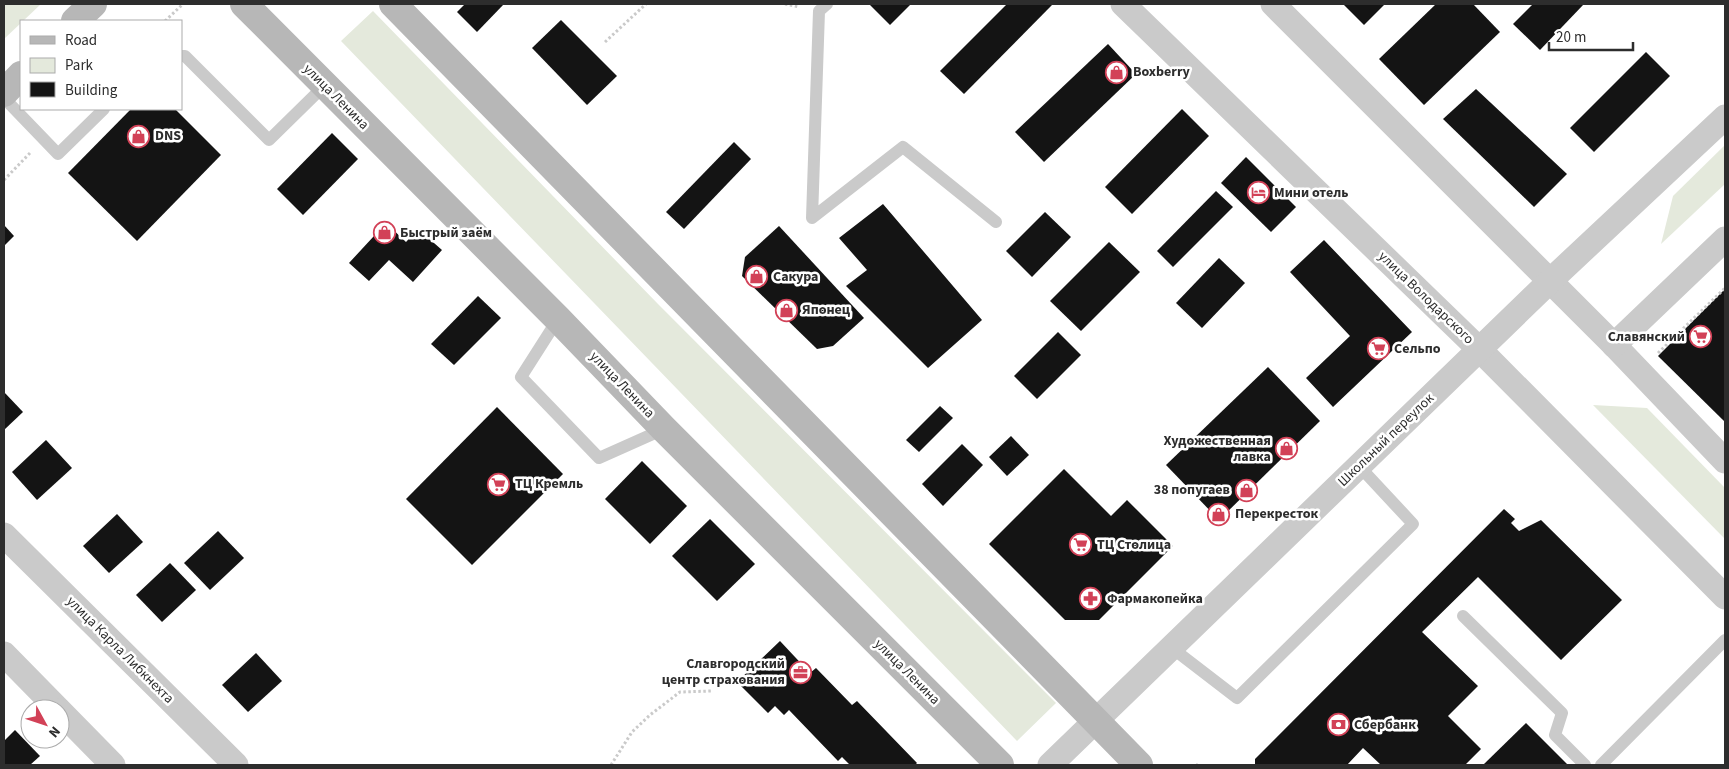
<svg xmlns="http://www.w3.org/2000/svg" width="1729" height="769" viewBox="0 0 1729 769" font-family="'Source Sans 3',sans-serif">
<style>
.green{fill:#e4e9dc}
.building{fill:#141414}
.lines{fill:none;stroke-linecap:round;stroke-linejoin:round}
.path{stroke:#cacaca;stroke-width:3;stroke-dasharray:2.5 2.5;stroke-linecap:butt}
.lane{stroke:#cacaca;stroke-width:12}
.street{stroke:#cacaca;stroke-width:25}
.secondary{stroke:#b7b7b7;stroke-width:28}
.labels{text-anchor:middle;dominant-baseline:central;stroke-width:5;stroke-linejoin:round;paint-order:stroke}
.poi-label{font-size:14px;font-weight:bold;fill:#2d2d2d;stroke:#fff;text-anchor:start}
.street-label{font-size:14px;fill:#2d2d2d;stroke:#fff}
</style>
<rect width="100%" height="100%" fill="#fff"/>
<g class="green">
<polygon points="4,4 41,4 4,39"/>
<polygon points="373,11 658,304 1056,703 1017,741 341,41"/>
<polygon points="1725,145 1725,184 1661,244 1673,196"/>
<polygon points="1593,405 1647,408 1725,488 1725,539"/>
</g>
<g class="building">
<polygon points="465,4 504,4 477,32 457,12"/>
<polygon points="869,4 911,4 890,25"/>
<polygon points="1007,4 1053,4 964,94 940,71"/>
<polygon points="1343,4 1385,4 1364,25"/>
<polygon points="1436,4 1473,4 1500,32 1424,105 1379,59"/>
<polygon points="1533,4 1584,4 1540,50 1513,24"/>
<polygon points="561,20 617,76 587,105 532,48"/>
<polygon points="1108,44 1136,74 1044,162 1015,132"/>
<polygon points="1646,52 1670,76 1594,152 1570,128"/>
<polygon points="1476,89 1567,174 1534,207 1443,119"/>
<polygon points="131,109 175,109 221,155 137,241 68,173"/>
<polygon points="1182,109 1209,136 1132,214 1105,187"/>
<polygon points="332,133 358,159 303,215 277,189"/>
<polygon points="734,142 751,159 684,229 666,212"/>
<polygon points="1246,157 1296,207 1271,232 1221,183"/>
<polygon points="1216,191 1233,207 1173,267 1157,251"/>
<polygon points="883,204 982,320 928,368 846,286 867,270 839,238"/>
<polygon points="1045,212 1071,237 1032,277 1006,251"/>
<polygon points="386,223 406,242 418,229 442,250 413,282 389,260 369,281 349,263"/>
<polygon points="4,225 14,236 4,246"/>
<polygon points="779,226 864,318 833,346 817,349 742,276 745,257"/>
<polygon points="1324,240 1412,332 1333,407 1306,378 1350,336 1290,272"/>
<polygon points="1109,242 1140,272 1081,331 1050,301"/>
<polygon points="1219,258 1245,283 1202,328 1176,303"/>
<polygon points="1725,289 1725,422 1658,356"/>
<polygon points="478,296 501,318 454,365 431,344"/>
<polygon points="1058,332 1081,355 1037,399 1014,376"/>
<polygon points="1268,367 1320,421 1219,520 1166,465"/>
<polygon points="4,392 23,412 4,430"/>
<polygon points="940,406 953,418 919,452 906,440"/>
<polygon points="497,407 563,474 472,565 406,499"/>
<polygon points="1011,436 1029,455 1007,476 989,457"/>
<polygon points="46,440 72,468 37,500 12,472"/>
<polygon points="962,444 983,465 943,506 922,484"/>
<polygon points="642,461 687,506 650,544 605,499"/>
<polygon points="1064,469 1111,516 1127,500 1173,546 1099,620 1065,620 989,544"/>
<polygon points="1504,509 1515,519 1511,523 1519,531 1541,520 1622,600 1561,660 1478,577 1422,632 1478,686 1448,716 1481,749 1465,765 1381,765 1363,748 1347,765 1255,765 1255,759"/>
<polygon points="117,514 143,542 109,573 83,546"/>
<polygon points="710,519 755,564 717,601 672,556"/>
<polygon points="218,531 244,558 210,590 184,563"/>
<polygon points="170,563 196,590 162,622 136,595"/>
<polygon points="780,641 810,673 816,668 852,705 857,701 917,763 915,765 850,765 842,757 838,761 789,710 784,715 775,706 768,713 737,682"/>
<polygon points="256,653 282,681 248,712 222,685"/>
<polygon points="1526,723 1568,765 1483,765"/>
<polygon points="15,730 40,756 30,765 4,765 4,741"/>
</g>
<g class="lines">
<g class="path">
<polyline points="785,4 799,7"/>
<polyline points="165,21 183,4"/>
<polyline points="605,42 646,4"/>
<polyline points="4,180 30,153"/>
<polyline points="1658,353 1725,288"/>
<polyline points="611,765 632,732 650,715 680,692 712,691"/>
<polyline points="1197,765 1198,764"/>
</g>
<g class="lane">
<polyline points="827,4 819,11 812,218 903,147 996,222"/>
<polyline points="181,56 185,56 269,140 324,86"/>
<polyline points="4,98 58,154 104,109"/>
<polyline points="558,319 521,377 599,458 664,429"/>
<polyline points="1463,616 1562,713 1555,735 1585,765"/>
<polyline points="1172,648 1237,698 1413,524 1359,466"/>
<polyline points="1601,765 1725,640"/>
</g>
<g class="street">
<polyline points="1123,4 1480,350 1725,597"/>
<polyline points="1273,4 1614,345 1725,461"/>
<polyline points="1614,345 1725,239"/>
<polyline points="4,535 236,765"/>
<polyline points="4,654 58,709"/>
<polyline points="60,711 113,765"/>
<polyline points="1050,765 1550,281 1725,117"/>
</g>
<g class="secondary">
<polyline points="244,4 558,319 664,429 1000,765"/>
<polyline points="393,4 1139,765"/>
<polyline points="75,21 93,4"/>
<polyline points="4,93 21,75"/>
</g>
</g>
<defs>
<symbol id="shop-ring" viewBox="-11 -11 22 22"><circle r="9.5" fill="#fff" stroke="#d24157" stroke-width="1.5"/><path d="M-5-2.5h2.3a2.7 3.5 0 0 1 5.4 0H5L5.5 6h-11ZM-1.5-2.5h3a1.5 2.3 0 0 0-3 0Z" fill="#d24157"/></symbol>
<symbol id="hotel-ring" viewBox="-11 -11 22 22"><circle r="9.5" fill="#fff" stroke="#d24157" stroke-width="1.5"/><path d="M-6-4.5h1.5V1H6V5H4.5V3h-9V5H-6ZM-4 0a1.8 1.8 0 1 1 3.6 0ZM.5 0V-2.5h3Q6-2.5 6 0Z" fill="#d24157"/></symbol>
<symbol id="supermarket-ring" viewBox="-11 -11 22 22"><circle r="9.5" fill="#fff" stroke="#d24157" stroke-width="1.5"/><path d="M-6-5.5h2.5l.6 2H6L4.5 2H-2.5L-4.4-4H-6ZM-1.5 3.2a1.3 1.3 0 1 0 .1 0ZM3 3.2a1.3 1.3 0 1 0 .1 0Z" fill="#d24157"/></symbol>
<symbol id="pharmacy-ring" viewBox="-11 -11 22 22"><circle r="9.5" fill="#fff" stroke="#d24157" stroke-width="1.5"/><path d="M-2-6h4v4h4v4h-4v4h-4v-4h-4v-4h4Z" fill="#d24157"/></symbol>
<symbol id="office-ring" viewBox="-11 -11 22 22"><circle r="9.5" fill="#fff" stroke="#d24157" stroke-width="1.5"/><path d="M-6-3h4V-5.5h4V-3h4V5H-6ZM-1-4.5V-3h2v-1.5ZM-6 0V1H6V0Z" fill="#d24157"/></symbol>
<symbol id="bank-ring" viewBox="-11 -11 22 22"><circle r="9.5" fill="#fff" stroke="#d24157" stroke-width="1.5"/><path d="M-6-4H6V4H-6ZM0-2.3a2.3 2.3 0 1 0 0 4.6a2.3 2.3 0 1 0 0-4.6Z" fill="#d24157"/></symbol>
</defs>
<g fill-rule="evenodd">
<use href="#shop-ring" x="1104" y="60" width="25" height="25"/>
<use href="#shop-ring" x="126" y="124" width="25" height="25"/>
<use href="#hotel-ring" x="1246" y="180" width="25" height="25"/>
<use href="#shop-ring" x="372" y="220" width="25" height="25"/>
<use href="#shop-ring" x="744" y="264" width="25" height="25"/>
<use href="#shop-ring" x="774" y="298" width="25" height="25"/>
<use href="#supermarket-ring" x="1688" y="324" width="25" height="25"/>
<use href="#supermarket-ring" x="1366" y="336" width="25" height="25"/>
<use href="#shop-ring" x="1274" y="436" width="25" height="25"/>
<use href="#supermarket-ring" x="486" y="472" width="25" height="25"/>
<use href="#shop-ring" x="1234" y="478" width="25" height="25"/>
<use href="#shop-ring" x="1206" y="502" width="25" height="25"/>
<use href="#supermarket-ring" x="1068" y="532" width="25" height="25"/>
<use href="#pharmacy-ring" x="1078" y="586" width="25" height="25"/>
<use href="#office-ring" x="788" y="660" width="25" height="25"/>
<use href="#bank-ring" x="1326" y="712" width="25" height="25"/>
</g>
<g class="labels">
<g class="poi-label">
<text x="1133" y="72">Boxberry</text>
<text x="155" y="136">DNS</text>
<text x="1274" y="193">Мини отель</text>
<text x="400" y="233">Быстрый заём</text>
<text x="773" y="277">Сакура</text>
<text x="802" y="310">Японец</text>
<text x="1685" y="337" text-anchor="end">Славянский</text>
<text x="1394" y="349">Сельпо</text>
<text x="1271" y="441" text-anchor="end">Художественная<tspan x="1271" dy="16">лавка</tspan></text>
<text x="515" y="484">ТЦ Кремль</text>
<text x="1230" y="490" text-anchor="end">38 попугаев</text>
<text x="1235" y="514">Перекресток</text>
<text x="1097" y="545">ТЦ Столица</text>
<text x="1107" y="599">Фармакопейка</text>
<text x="785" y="664" text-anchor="end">Славгородский<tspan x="785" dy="16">центр страхования</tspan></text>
<text x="1354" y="725">Сбербанк</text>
</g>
<g class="street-label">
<text transform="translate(336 97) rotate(45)">улица Ленина</text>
<text transform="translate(1426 298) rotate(44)">улица Володарского</text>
<text transform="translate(622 385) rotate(46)">улица Ленина</text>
<text transform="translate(1386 440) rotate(-44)">Школьный переулок</text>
<text transform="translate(120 650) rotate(45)">улица Карла Либкнехта</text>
<text transform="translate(907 672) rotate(45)">улица Ленина</text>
</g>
</g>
<rect width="1729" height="769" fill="none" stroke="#2d2d2d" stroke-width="10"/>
<rect x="20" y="20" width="162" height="90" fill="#ffffff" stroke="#ababab"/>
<rect x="30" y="36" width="25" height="8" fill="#b7b7b7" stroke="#ababab"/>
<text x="65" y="45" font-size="15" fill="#2d2d2d">Road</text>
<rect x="30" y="58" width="25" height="15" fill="#e4e9dc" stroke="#ababab"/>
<text x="65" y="70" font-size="15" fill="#2d2d2d">Park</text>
<rect x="30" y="82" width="25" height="15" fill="#141414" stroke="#ababab"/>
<text x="65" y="95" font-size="15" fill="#2d2d2d">Building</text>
<g transform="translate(45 724) rotate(130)"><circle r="24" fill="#ffffff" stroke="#ababab"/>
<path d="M0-4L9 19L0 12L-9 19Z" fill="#d24157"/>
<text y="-8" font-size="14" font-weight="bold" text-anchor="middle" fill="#2d2d2d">N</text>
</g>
<path d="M1549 42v8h84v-8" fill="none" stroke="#2d2d2d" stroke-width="2.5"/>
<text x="1556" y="42" font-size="15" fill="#2d2d2d" stroke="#ffffff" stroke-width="4" paint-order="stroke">20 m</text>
</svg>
